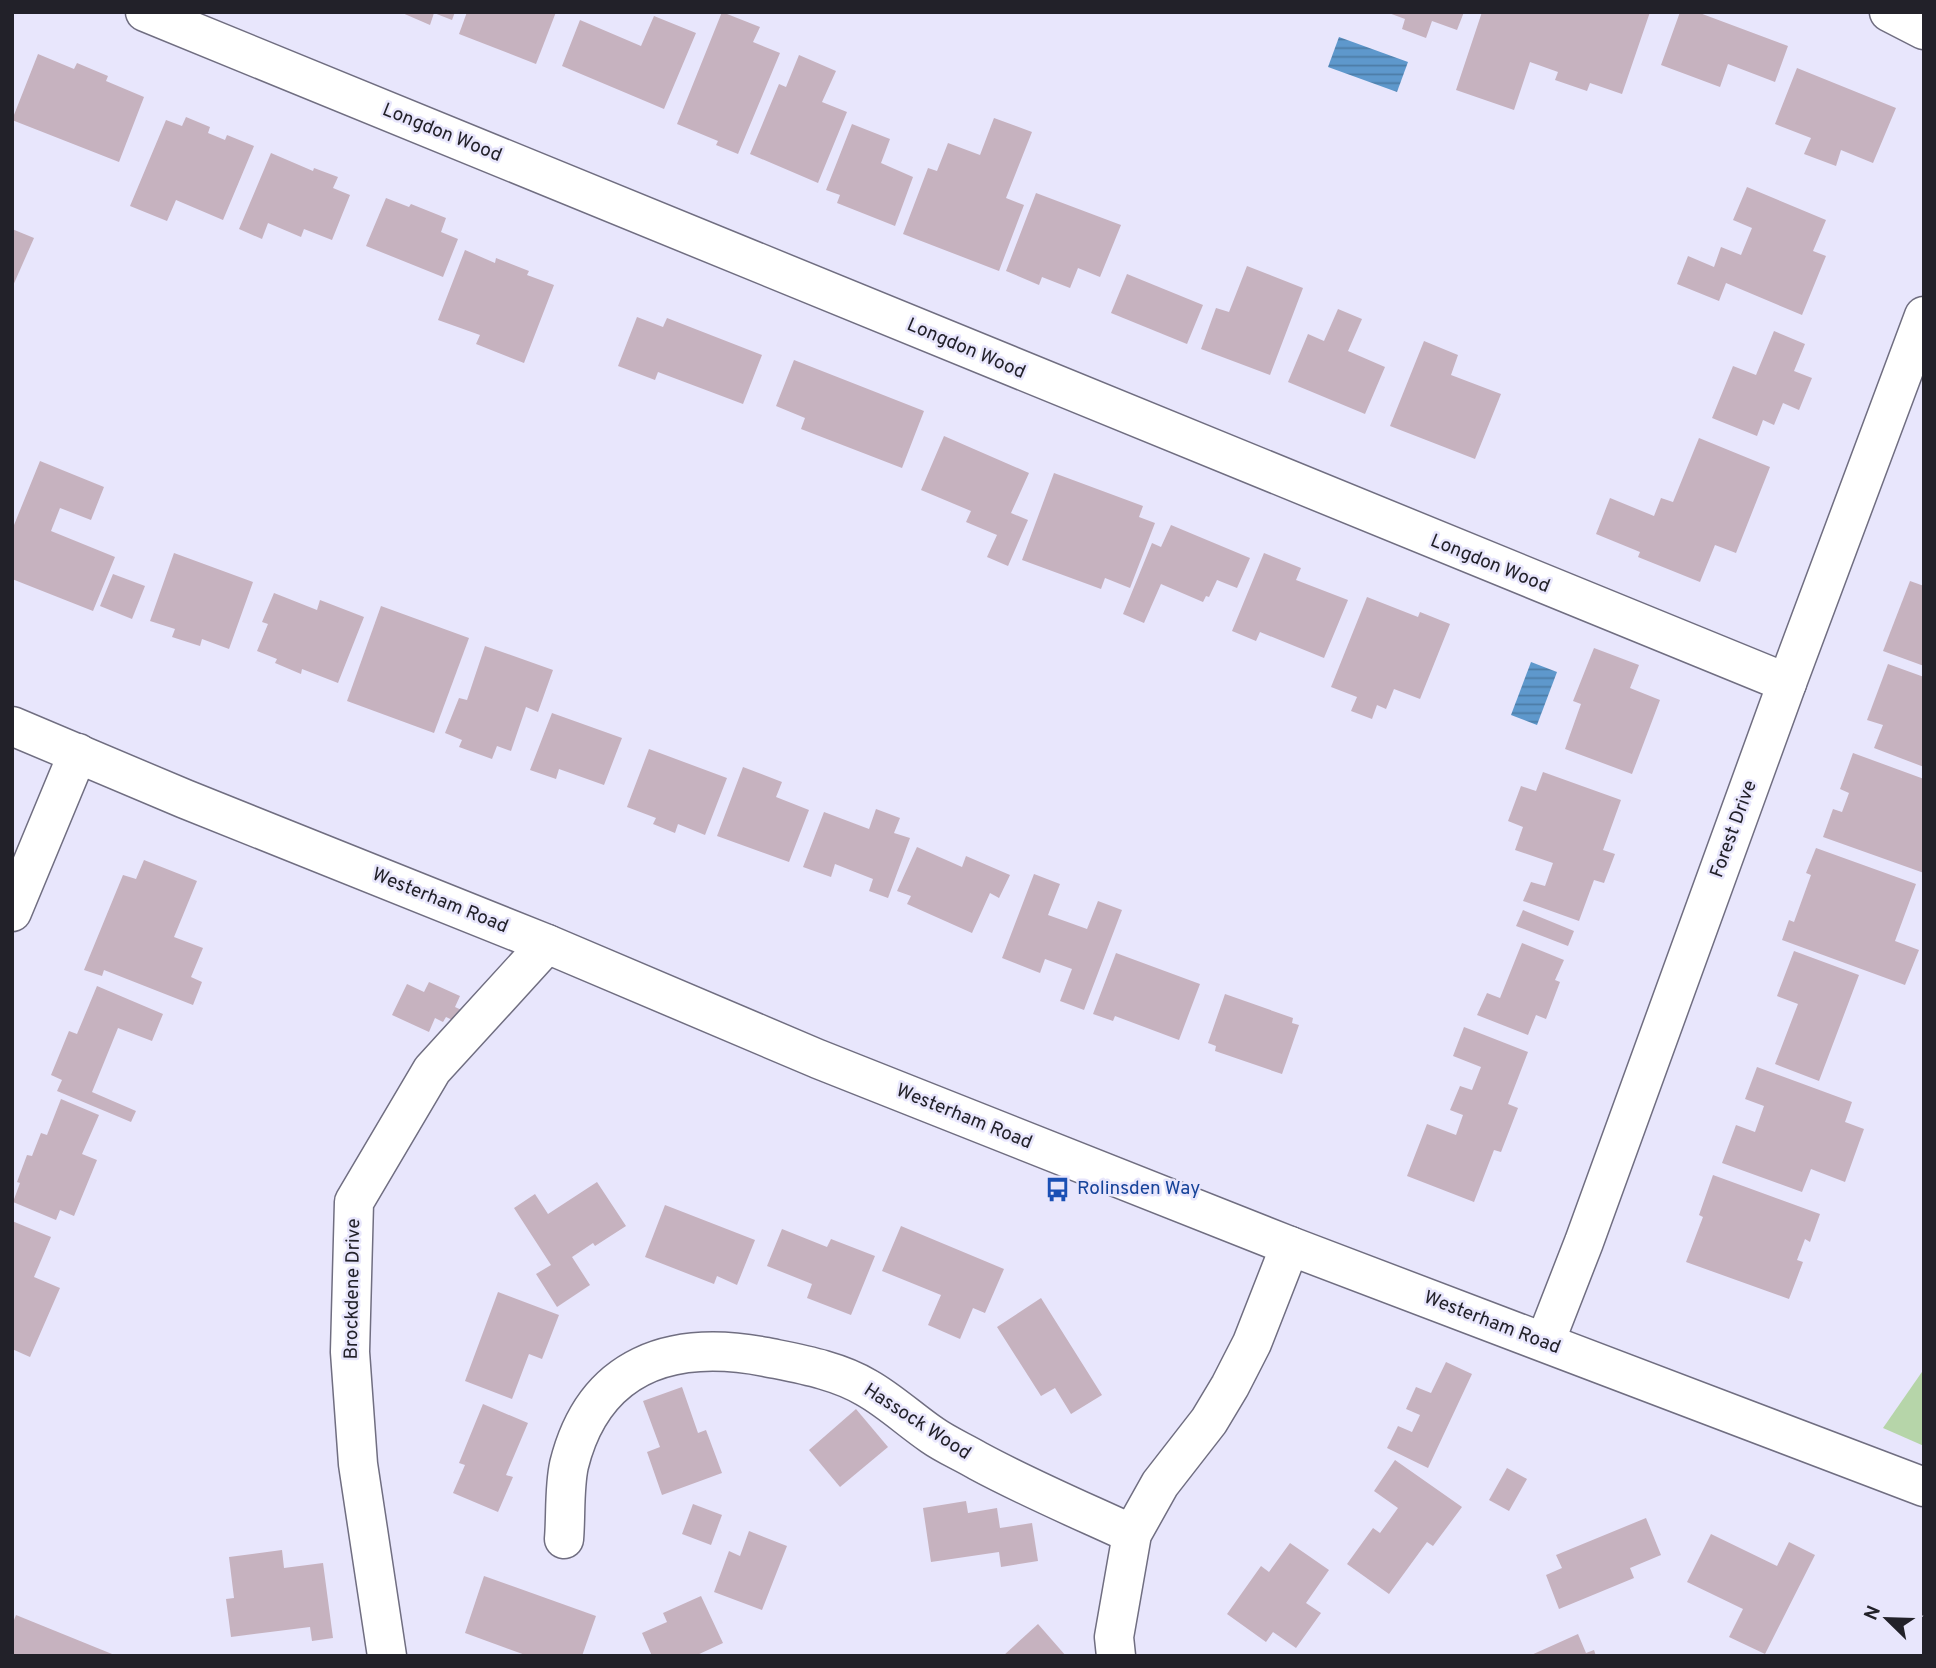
<svg xmlns="http://www.w3.org/2000/svg" width="1936" height="1668" viewBox="0 0 1936 1668" font-family="Overpass,sans-serif">
<style>
.green{fill:#b6d5a9}
.water{fill:url(#water-rules)}
.building{fill:#c6b2bf}
.lines{fill:none;stroke-linecap:round;stroke-linejoin:round}
.minor-casing{stroke:#706e81;stroke-width:41}
.major-casing{stroke:#706e81;stroke-width:41}
.minor{stroke:#fff;stroke-width:38}
.major{stroke:#fff;stroke-width:38}
.labels{text-anchor:middle;dominant-baseline:central;stroke-width:5;stroke-linejoin:round;paint-order:stroke}
.street-label{font-size:19px;fill:#222129;stroke:#e8e6fc}
.transit-label{font-size:19px;fill:#164399;stroke:#e8e6fc;text-anchor:start}
</style>
<defs>
<pattern id="water-rules" width="6" height="5" patternUnits="userSpaceOnUse" patternTransform="scale(1.75)"><rect width="6" height="5" fill="#5e98cc"/><path d="M0 2.5h6" fill="none" stroke="#4d7ca6"/></pattern>
</defs>
<rect width="100%" height="100%" fill="#e8e6fc"/>
<polygon class="green" points="1924,1369 1924,1446 1883,1428"/>
<g class="water">
<polygon points="1339,37 1408,62 1397,92 1328,67"/>
<polygon points="1531,662 1557,672 1537,725 1511,715"/>
</g>
<g class="building">
<polygon points="400,12 455,12 452,20 434,13 430,25"/>
<polygon points="467,12 556,12 536,64 459,34"/>
<polygon points="722,12 760,27 753,42 780,53 738,154 716,145 718,141 677,124"/>
<polygon points="1386,12 1464,12 1457,30 1432,21 1426,38 1402,29 1405,19"/>
<polygon points="1482,12 1650,12 1622,94 1590,83 1587,91 1555,80 1558,72 1530,62 1514,110 1456,90"/>
<polygon points="1680,12 1697,12 1788,46 1775,82 1728,64 1720,87 1661,65"/>
<polygon points="654,16 696,33 664,109 562,66 580,20 641,46"/>
<polygon points="38,54 74,69 77,63 108,76 106,81 144,97 119,162 12,120"/>
<polygon points="799,55 836,71 822,102 847,112 818,183 750,154 779,84 786,87"/>
<polygon points="1797,68 1896,108 1873,163 1841,150 1836,166 1804,154 1811,138 1775,124"/>
<polygon points="186,117 210,127 208,133 225,140 227,135 254,146 223,220 176,200 167,221 130,206 166,120 182,126"/>
<polygon points="994,118 1032,132 1006,198 1024,205 999,271 903,234 928,168 937,171 948,143 980,155"/>
<polygon points="852,124 890,139 881,163 913,177 895,226 837,203 840,195 826,190"/>
<polygon points="271,153 313,171 314,168 338,177 333,188 350,195 332,240 304,229 301,237 268,223 262,239 239,229"/>
<polygon points="1747,187 1826,220 1813,251 1826,256 1802,315 1726,283 1719,301 1677,284 1688,256 1714,267 1721,247 1741,255 1752,228 1733,220"/>
<polygon points="1036,193 1121,225 1100,277 1078,268 1070,288 1042,277 1039,285 1006,271"/>
<polygon points="386,198 409,207 411,204 446,218 441,232 458,239 443,277 366,246"/>
<polygon points="12,229 34,238 12,288"/>
<polygon points="465,250 495,263 496,258 529,271 527,275 554,285 524,363 476,344 480,335 438,320"/>
<polygon points="1247,266 1303,288 1270,375 1201,349 1216,308 1229,312"/>
<polygon points="1127,274 1203,305 1187,344 1111,313"/>
<polygon points="1338,309 1362,319 1348,351 1385,367 1365,414 1288,382 1308,334 1324,341"/>
<polygon points="637,317 663,327 667,318 762,355 743,404 658,372 655,380 618,366"/>
<polygon points="1774,331 1805,344 1794,371 1812,378 1799,410 1783,403 1774,425 1763,420 1757,436 1712,418 1733,366 1756,375"/>
<polygon points="1424,341 1458,355 1451,375 1501,394 1475,459 1390,426"/>
<polygon points="794,360 924,411 902,468 801,429 805,418 776,406"/>
<polygon points="944,436 1029,473 1011,513 1028,520 1008,566 987,557 997,535 966,522 971,511 921,490"/>
<polygon points="1699,438 1770,467 1736,553 1715,545 1700,582 1638,557 1640,552 1596,534 1610,498 1654,516 1661,498 1673,502"/>
<polygon points="40,461 104,487 91,520 60,508 51,531 115,557 93,611 12,579 12,530"/>
<polygon points="1054,473 1143,506 1139,517 1155,523 1130,588 1105,578 1101,589 1022,560"/>
<polygon points="1171,525 1250,558 1237,588 1217,580 1209,597 1206,596 1203,602 1161,584 1144,623 1123,614 1152,543 1161,547"/>
<polygon points="174,553 253,582 229,649 202,639 200,646 172,637 175,629 150,621"/>
<polygon points="1264,553 1301,568 1296,580 1348,600 1324,658 1260,632 1256,641 1232,631"/>
<polygon points="113,574 145,586 132,619 100,606"/>
<polygon points="1910,581 1924,586 1924,666 1883,651"/>
<polygon points="274,593 317,610 320,600 364,617 338,683 302,669 301,674 275,663 277,659 257,651 268,624 262,622"/>
<polygon points="1367,597 1418,617 1420,612 1450,624 1420,699 1394,689 1386,709 1377,705 1372,719 1351,711 1357,697 1331,687"/>
<polygon points="381,606 469,638 434,733 347,701"/>
<polygon points="485,646 553,670 538,712 526,707 511,751 497,746 492,759 459,747 462,740 445,733 459,698 467,700"/>
<polygon points="1594,648 1639,665 1630,688 1660,700 1632,774 1565,749 1581,704 1573,701"/>
<polygon points="1888,664 1924,677 1924,767 1874,748 1883,725 1867,720"/>
<polygon points="552,713 622,738 604,785 559,769 556,779 530,770"/>
<polygon points="649,749 727,778 705,835 678,824 675,833 653,824 656,818 627,807"/>
<polygon points="1853,753 1924,779 1924,873 1823,837 1833,809 1842,812 1849,793 1840,789"/>
<polygon points="743,767 782,782 776,797 809,810 789,862 717,836"/>
<polygon points="1543,772 1621,800 1603,850 1615,854 1604,883 1594,880 1579,921 1523,901 1531,882 1545,886 1553,863 1515,850 1523,827 1508,821 1521,786 1536,791"/>
<polygon points="876,809 900,818 894,833 910,838 888,898 869,891 873,879 835,864 831,877 803,867 824,812 869,829"/>
<polygon points="917,847 962,867 966,856 1010,875 999,898 990,893 972,933 907,904 911,896 897,891"/>
<polygon points="1816,848 1916,884 1895,941 1919,950 1905,985 1782,940 1789,920 1794,922 1811,875 1806,873"/>
<polygon points="144,860 197,881 174,937 203,948 191,977 202,982 193,1005 104,970 102,976 84,970 123,875 136,879"/>
<polygon points="1034,874 1060,884 1048,915 1087,929 1098,901 1122,910 1084,1010 1060,1001 1072,969 1045,959 1040,973 1002,958"/>
<polygon points="1523,910 1574,931 1568,946 1516,926"/>
<polygon points="1522,943 1564,960 1555,980 1560,982 1546,1019 1536,1015 1528,1035 1477,1015 1487,993 1500,998"/>
<polygon points="1794,951 1859,975 1819,1081 1775,1064 1798,1004 1777,996"/>
<polygon points="1116,953 1200,984 1179,1040 1115,1016 1113,1021 1093,1014"/>
<polygon points="429,982 460,996 455,1007 470,1014 465,1026 446,1017 443,1022 435,1018 429,1032 392,1015 407,984 424,992"/>
<polygon points="97,986 163,1014 152,1041 118,1028 92,1092 136,1111 131,1122 57,1091 62,1080 51,1075 69,1031 77,1034"/>
<polygon points="1225,994 1293,1018 1292,1023 1299,1025 1282,1074 1215,1051 1216,1046 1208,1043"/>
<polygon points="1464,1027 1528,1052 1508,1104 1518,1108 1501,1152 1494,1150 1474,1202 1407,1176 1427,1124 1456,1135 1463,1115 1450,1110 1460,1086 1472,1090 1481,1067 1453,1056"/>
<polygon points="1757,1067 1852,1102 1845,1122 1864,1129 1845,1182 1811,1169 1802,1192 1722,1163 1736,1125 1755,1132 1764,1106 1745,1099"/>
<polygon points="61,1099 99,1115 82,1154 97,1160 74,1216 60,1210 56,1220 13,1202 20,1183 17,1182 27,1155 32,1156 41,1133 47,1135"/>
<polygon points="1713,1175 1820,1214 1810,1242 1805,1239 1797,1260 1803,1262 1789,1299 1686,1262 1703,1217 1699,1215"/>
<polygon points="597,1182 626,1226 595,1246 593,1243 572,1257 590,1285 557,1307 536,1274 551,1265 514,1208 535,1194 548,1214"/>
<polygon points="665,1205 755,1240 737,1285 717,1276 714,1284 645,1257"/>
<polygon points="12,1221 51,1237 34,1277 60,1288 30,1357 12,1349"/>
<polygon points="901,1226 1004,1269 985,1313 973,1308 960,1339 928,1325 941,1295 882,1271"/>
<polygon points="782,1229 827,1247 831,1239 875,1256 851,1315 807,1298 812,1284 767,1266"/>
<polygon points="498,1292 559,1315 542,1359 529,1354 512,1399 465,1381"/>
<polygon points="1041,1298 1102,1395 1071,1414 1055,1388 1041,1396 997,1327"/>
<polygon points="1446,1362 1472,1374 1428,1468 1387,1448 1398,1426 1412,1432 1420,1415 1406,1409 1416,1387 1431,1393"/>
<polygon points="682,1387 698,1433 706,1430 722,1473 662,1495 647,1452 660,1447 643,1401"/>
<polygon points="483,1404 528,1423 506,1475 513,1477 498,1512 453,1493 465,1465 459,1463"/>
<polygon points="856,1409 888,1447 840,1487 809,1450"/>
<polygon points="1395,1460 1462,1507 1433,1546 1427,1542 1389,1594 1347,1564 1373,1528 1380,1533 1398,1508 1374,1491"/>
<polygon points="1507,1468 1527,1479 1509,1511 1489,1500"/>
<polygon points="966,1501 968,1513 997,1508 1000,1528 1032,1523 1038,1561 1001,1567 999,1552 931,1562 923,1508"/>
<polygon points="693,1504 722,1515 711,1545 682,1534"/>
<polygon points="1646,1518 1661,1555 1630,1568 1634,1578 1559,1609 1546,1575 1562,1568 1556,1555"/>
<polygon points="749,1531 787,1546 762,1610 714,1592 729,1551 740,1556"/>
<polygon points="1711,1534 1777,1566 1789,1542 1815,1555 1765,1654 1729,1637 1743,1609 1687,1582"/>
<polygon points="1290,1543 1329,1570 1306,1603 1321,1613 1296,1648 1273,1632 1266,1642 1227,1614 1261,1566 1269,1572"/>
<polygon points="282,1550 284,1568 323,1563 333,1638 312,1641 310,1627 231,1637 226,1599 234,1598 229,1557"/>
<polygon points="484,1576 596,1616 582,1656 528,1656 465,1633"/>
<polygon points="701,1596 723,1643 695,1656 652,1656 642,1633 667,1622 663,1613"/>
<polygon points="16,1615 117,1656 12,1656 12,1625"/>
<polygon points="1038,1624 1066,1656 1003,1656"/>
<polygon points="1578,1634 1586,1653 1594,1650 1596,1656 1529,1656"/>
</g>
<g class="lines">
<defs>
<g id="minor">
<path d="M145 12C693 235 1239 462 1787 683"/>
<polyline points="1889,12 1924,30"/>
<polyline points="12,912 78,753"/>
<polyline points="1545,1342 1584,1242 1787,683 1924,316"/>
<path d="M564 1539C566 1516 564 1488 569 1465 594 1364 672 1339 766 1357 800 1364 837 1370 867 1388 890 1401 910 1420 932 1435 946 1445 963 1452 978 1461 1028 1488 1080 1510 1132 1534"/>
<polyline points="387,1656 358,1464 350,1352 354,1202 432,1070 547,944"/>
<polyline points="1116,1656 1114,1637 1132,1534 1160,1484 1209,1421 1230,1386 1252,1343 1290,1246"/>
</g>
<polyline id="major" points="12,726 185,799 547,944 818,1059 1290,1246 1924,1487"/>
</defs>
<use href="#minor" class="minor-casing"/>
<use href="#major" class="major-casing"/>
<use href="#minor" class="minor"/>
<use href="#major" class="major"/>
</g>
<defs>
<symbol id="bus-bare" viewBox="-9 -9 18 18"><path d="M-5-6H5V4H4V6H2V4H-2V6H-4V4H-5ZM-3.5-4V0h7V-4ZM-3.5 1.2v1.5H-2V1.2ZM2 1.2v1.5H3.5V1.2Z" fill="#1a4fb4" stroke="#e8e6fc" stroke-width="2.5" paint-order="stroke"/></symbol>
</defs>
<g fill-rule="evenodd">
<use href="#bus-bare" x="1040" y="1172" width="35" height="35"/>
</g>
<g class="labels">
<g class="street-label">
<text transform="translate(442 133) rotate(22)">Longdon Wood</text>
<text transform="translate(966 349) rotate(23)">Longdon Wood</text>
<text transform="translate(1490 564) rotate(22)">Longdon Wood</text>
<text transform="translate(1734 829) rotate(-70)">Forest Drive</text>
<text transform="translate(440 901) rotate(22)">Westerham Road</text>
<text transform="translate(964 1117) rotate(22)">Westerham Road</text>
<text transform="translate(353 1289) rotate(-89)">Brockdene Drive</text>
<text transform="translate(1492 1323) rotate(21)">Westerham Road</text>
<text transform="translate(917 1422) rotate(33)">Hassock Wood</text>
</g>
<g class="transit-label">
<text x="1077" y="1189">Rolinsden Way</text>
</g>
</g>
<rect width="1936" height="1668" fill="none" stroke="#222129" stroke-width="28"/>
<g transform="translate(1887 1619) rotate(293)" stroke="#e8e6fc" stroke-width="5" paint-order="stroke">
<path d="M0-5L12 26L0 18L-12 26Z" fill="#222129"/>
<text y="-10" font-size="19" font-weight="bold" text-anchor="middle" fill="#222129">N</text>
</g>
</svg>
